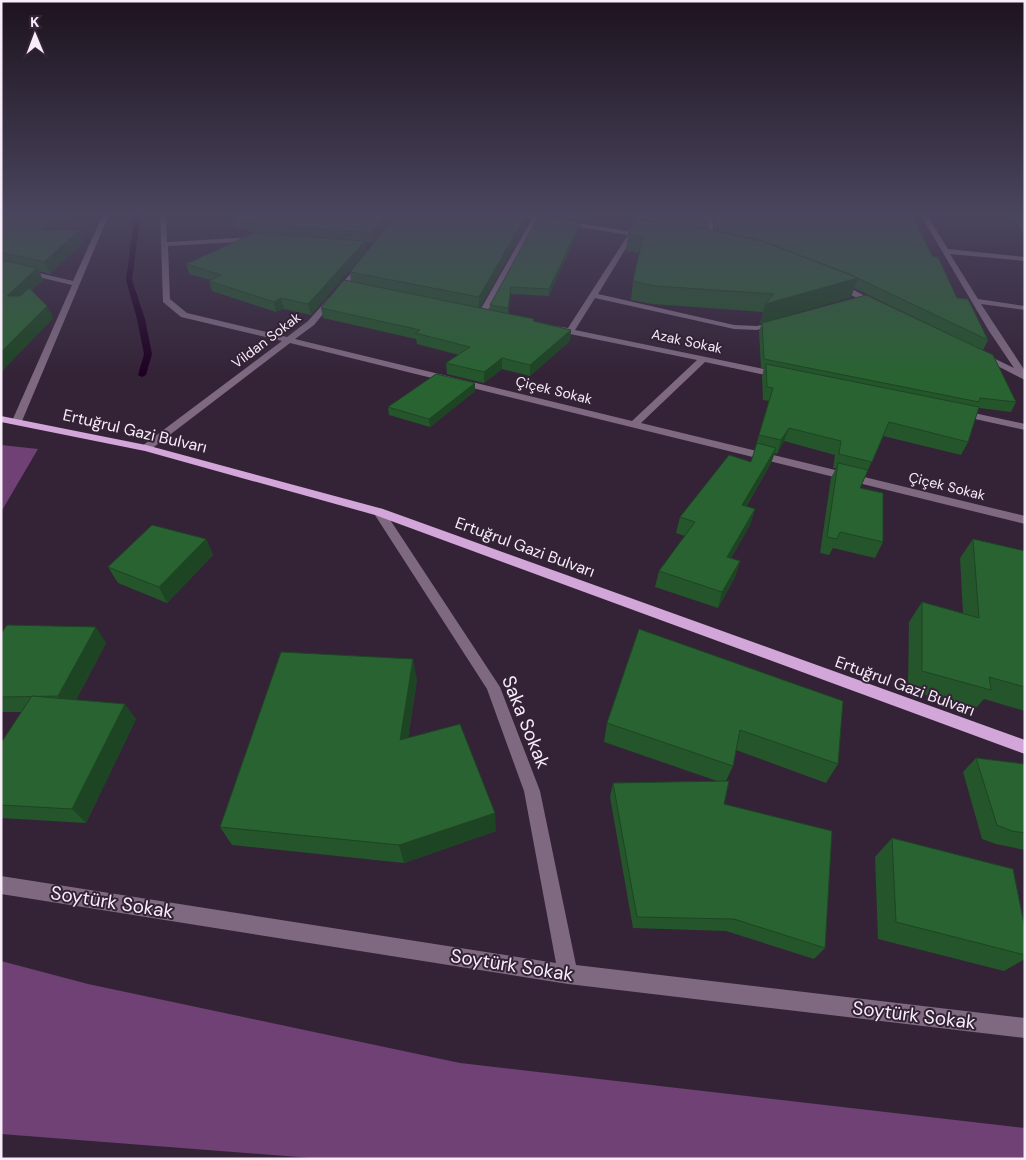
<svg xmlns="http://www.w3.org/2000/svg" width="1026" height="1160" viewBox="0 0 1026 1160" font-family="'DM Sans',sans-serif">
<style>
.forest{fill:#6f4175}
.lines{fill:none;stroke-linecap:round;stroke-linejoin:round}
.stream{fill:#1e0022;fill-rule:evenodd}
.minor{fill:#7e6981;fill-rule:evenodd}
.major{fill:#d2a6d8;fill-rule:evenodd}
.wall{fill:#24552b;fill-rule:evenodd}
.shaded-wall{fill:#1d4523}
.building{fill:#2a6332;stroke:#1d4523}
.labels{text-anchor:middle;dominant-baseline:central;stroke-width:4;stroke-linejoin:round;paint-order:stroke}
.far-street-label{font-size:14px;fill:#f8ecf9;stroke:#342337}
.street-label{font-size:16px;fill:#f8ecf9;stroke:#342337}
.near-street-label{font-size:19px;fill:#f8ecf9;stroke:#342337}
</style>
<rect width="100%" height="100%" fill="#342337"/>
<g class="forest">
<polygon points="1,445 38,449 1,512"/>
<polygon points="1,961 88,984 460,1063 1025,1128 1025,1159 324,1159 1,1134"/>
</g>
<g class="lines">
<polygon class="stream" points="135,212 141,212 132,280 145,319 152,354 146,375 142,377 138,375 144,354 137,319 126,280"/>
<g class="minor">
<polygon points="104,212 110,212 22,421 20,423 14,423 12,421 72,285 1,268 1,264 73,281"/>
<polygon points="160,212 166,212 167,242 254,237 257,239 254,241 168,246 170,299 187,313 287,337 308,321 361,262 365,264 363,265 314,325 295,339 632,421 697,360 570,334 550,328 554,326 568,328 628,235 538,220 486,314 482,316 478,314 532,219 494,212 534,216 536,212 542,212 539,217 645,234 646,235 643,237 634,235 598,294 734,325 757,326 776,321 780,323 757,330 734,329 595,298 575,330 779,372 783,375 779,378 705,362 641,423 1025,516 1025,524 290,343 150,450 142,450 142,446 282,341 181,317 163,302"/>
<polygon points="705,212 711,212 715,245 710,244"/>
<polygon points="919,212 925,212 948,249 1025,257 1025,261 950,254 978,299 1025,306 1025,310 981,304 1025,371 1025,380 978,356 985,354 1014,368 989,331"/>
<polygon points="1006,212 1025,212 1025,215"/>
<polygon points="835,283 841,283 878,303 871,305 835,287"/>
<polygon points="960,410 1025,424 1025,430 957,415 955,413"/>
<polygon points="379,508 383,509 500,687 540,791 576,965 1025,1018 1025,1038 568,984 1,894 1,876 556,963 524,791 487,689 373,512"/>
</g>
<polygon class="major" points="1,416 146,445 383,509 1025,740 1025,754 375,515 145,451 1,422"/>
</g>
<g class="wall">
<polygon points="1,212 84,241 50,274 39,271 43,280 32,290 53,318 1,372"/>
<polygon points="232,212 398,212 373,243 365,242 366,251 311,315 284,309 276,312 212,291 209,281 210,280 189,274 186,264 256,233 235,227 232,217 239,214"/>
<polygon points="399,212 534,212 533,214 529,214 529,220 480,308 490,310 490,305 581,222 580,228 549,296 511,294 508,314 534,319 534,322 571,330 570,341 530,376 502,369 484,383 447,374 446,363 459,355 417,344 416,339 323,318 321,308 351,282 350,272"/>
<polygon points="542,212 588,212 584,221 543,215"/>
<path d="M711 212H910L933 257 957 298 988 340 983 350 1016 402 1011 412 979 408 968 442 961 455 883 436 860 488 883 542 875 558 833 548 829 555 820 553 831 478 836 468H833L835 455 784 441 777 454 775 453 771 463 746 507 755 509 750 525 731 558 740 561 735 577 718 608 655 587 659 571 685 536 676 533 680 517 751 462 769 401 763 400 762 377 764 368H761L759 331 762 323H760L763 312 652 304 631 300 633 281 639 253 626 251 628 234 632 228 633 219 715 231ZM854 288 949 334 763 322 851 297Z"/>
<polygon points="1012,212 1025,212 1025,237 1011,215"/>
<polygon points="475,383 475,391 430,427 389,415 388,407"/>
<polygon points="206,539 213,555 167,603 118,583 108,567"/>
<polygon points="973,539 1025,551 1025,711 984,699 975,709 908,690 909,622 922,602 963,613 960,558"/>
<polygon points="639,629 838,764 826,783 736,750 733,766 726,781 724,804 825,948 814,959 726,931 633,928 610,797 613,783 717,781 604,742 607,723"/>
<polygon points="1,634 106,643 76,700 136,719 86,823 1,818 1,743 22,712 1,712"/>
<polygon points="417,680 408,738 496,831 404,863 232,845 220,827"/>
<polygon points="976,758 1025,764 1025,850 996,844 982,839 963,772"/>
<polygon points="892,838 1025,929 1025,959 1004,971 878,939 875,857"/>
</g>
<g class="shaded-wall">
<polygon points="57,212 74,212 53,230 55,233 39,230 44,222"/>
<polygon points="389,212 398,212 373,243 372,233"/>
<polygon points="528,212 529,212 529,220 479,309 479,297"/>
<polygon points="584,212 588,212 584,221"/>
<polygon points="581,222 580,228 549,296 549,289"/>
<polygon points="80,230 84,241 50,274 44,262"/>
<polygon points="365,241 366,251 311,315 308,304"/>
<polygon points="37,268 43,280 13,308 7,296"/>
<polygon points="858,278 851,297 760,323 765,304"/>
<polygon points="511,287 511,294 508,315 508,308"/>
<polygon points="281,298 284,309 276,312 274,302"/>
<polygon points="47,306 53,318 1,372 1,352"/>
<polygon points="571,330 570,341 530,376 530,365"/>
<polygon points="502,358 502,369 484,383 484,372"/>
<polygon points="475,383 475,391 430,427 429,419"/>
<polygon points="789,428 784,441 777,454 781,440"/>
<polygon points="776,448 771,463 737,521 742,505"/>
<polygon points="755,509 750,525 722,573 727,557"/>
<polygon points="206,539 213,555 167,603 159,587"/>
<polygon points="740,561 735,577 718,608 722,592"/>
<polygon points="96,627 106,643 70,711 58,696"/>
<polygon points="413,659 417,680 404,760 400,740"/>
<polygon points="125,704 136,719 86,823 72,809"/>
<polygon points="495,813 496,831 404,863 399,845"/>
</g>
<g class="building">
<polygon points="1,212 57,212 44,222 50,222 39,230 80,230 44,262 1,252"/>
<polygon points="243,212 389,212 372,233 258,224 232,217"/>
<polygon points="399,212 528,212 479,297 350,272"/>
<polygon points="634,212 706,212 709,230 633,219"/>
<polygon points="715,212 910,212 933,257 938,257 957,298 968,299 988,340 849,274 765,242 719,231"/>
<polygon points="539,216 581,222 549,289 511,287 508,308 490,305"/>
<polygon points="637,219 716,231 765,242 858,278 765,304 774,294 655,286 633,281 643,236 628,234"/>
<polygon points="254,233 365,241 308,304 281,298 274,302 209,281 221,275 186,264"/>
<polygon points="1,260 37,268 7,296 20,296 29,288 47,306 1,352"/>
<polygon points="344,280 534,319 533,321 571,330 530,365 502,358 484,372 446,363 470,347 415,333 420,330 321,308"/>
<polygon points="866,295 993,355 1016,402 980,398 979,402 764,359 762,323"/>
<polygon points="766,364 979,407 968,442 889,422 872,462 839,454 841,441 789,428 781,440 759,435 773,388 767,387"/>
<polygon points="436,374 475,383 429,419 388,407"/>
<polygon points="757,443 776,448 742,505 755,509 727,557 740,561 722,592 659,571 695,522 680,517 729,455 751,462"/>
<polygon points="838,463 868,470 860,488 883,493 883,542 840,532 837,539 827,537"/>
<polygon points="152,525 206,539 159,587 108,567"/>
<polygon points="973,539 1025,551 1025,687 989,677 991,690 922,671 922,602 979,618"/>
<polygon points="7,625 96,627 58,696 1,697 1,634"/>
<polygon points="639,629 843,701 838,764 740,730 733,766 607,723"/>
<polygon points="281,652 413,659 400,740 460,724 495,813 399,845 220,827"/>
<polygon points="32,696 125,704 72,809 1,805 1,743"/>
<polygon points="976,758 1025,764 1025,833 1012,831 997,825"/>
<polygon points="729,781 724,804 832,831 825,948 734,919 637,917 613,783"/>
<polygon points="892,838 1013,869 1025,929 1025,955 896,922"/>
</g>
<linearGradient id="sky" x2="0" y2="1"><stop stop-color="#1d131e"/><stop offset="0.57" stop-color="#4a455e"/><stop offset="1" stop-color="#4a455e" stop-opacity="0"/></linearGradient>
<rect width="1026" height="375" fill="url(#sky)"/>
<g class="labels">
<g class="far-street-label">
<text transform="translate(266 340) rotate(-37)">Vildan Sokak</text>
<text transform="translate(687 341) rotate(12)">Azak Sokak</text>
<text transform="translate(554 390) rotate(14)">Çiçek Sokak</text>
<text transform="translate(947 486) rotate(14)">Çiçek Sokak</text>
</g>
<g class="street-label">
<text transform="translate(135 431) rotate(13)">Ertuğrul Gazi Bulvarı</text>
<text transform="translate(525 547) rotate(20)">Ertuğrul Gazi Bulvarı</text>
<text transform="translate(905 686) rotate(20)">Ertuğrul Gazi Bulvarı</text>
</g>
<g class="near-street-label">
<text transform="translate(526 722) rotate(68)">Saka Sokak</text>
<text transform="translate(112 902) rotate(9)">Soytürk Sokak</text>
<text transform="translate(512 965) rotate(9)">Soytürk Sokak</text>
<text transform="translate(914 1015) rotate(7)">Soytürk Sokak</text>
</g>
</g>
<rect width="1026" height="1160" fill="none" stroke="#f8ecf9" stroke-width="5"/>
<g transform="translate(35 35) rotate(359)" stroke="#342337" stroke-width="4" paint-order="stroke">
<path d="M0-4L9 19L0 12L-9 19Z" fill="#f8ecf9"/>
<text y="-8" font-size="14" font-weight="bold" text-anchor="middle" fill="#f8ecf9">K</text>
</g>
</svg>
